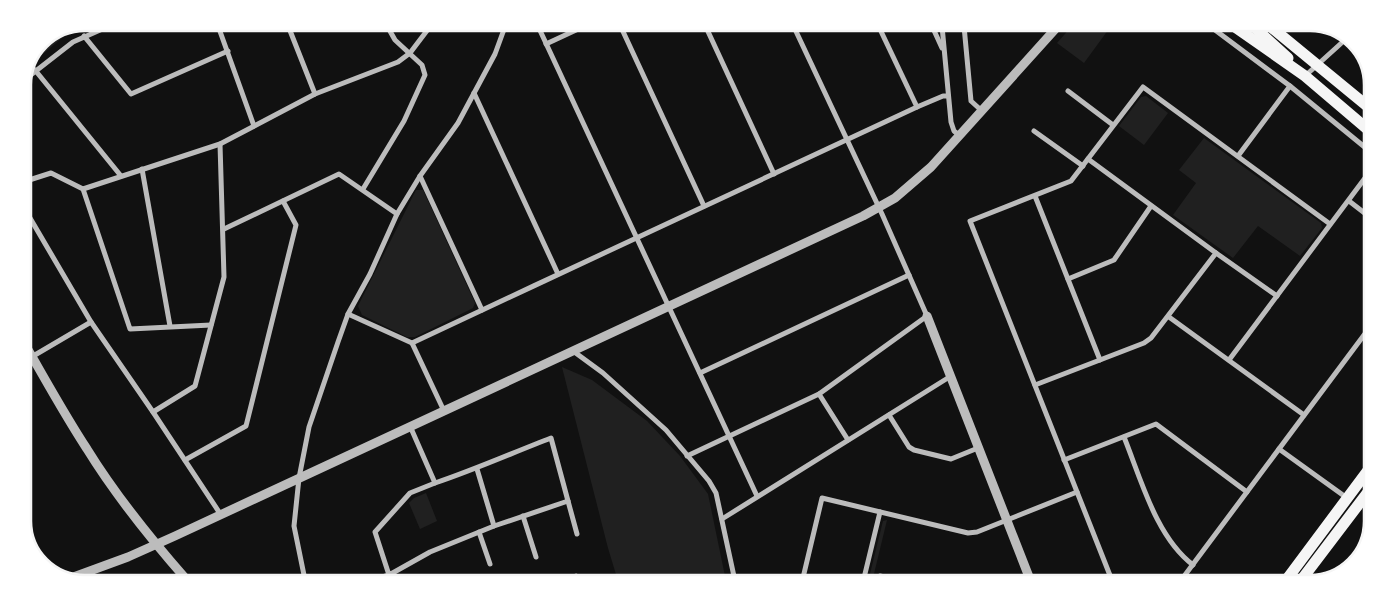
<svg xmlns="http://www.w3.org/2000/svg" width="1395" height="606" viewBox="0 0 1395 606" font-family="'Noto Sans',sans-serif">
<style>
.green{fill:#202020}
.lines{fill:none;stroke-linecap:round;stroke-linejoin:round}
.minor{stroke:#bcbcbc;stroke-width:5}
.tertiary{stroke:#bcbcbc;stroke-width:9}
.primary{stroke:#f5f5f5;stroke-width:11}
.rim{fill:none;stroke:#f5f5f5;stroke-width:2.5}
</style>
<rect width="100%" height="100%" fill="#111"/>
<g class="green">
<polygon points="86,23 94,23 63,37 30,65 41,41"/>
<polygon points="1072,26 1111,26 1084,63 1057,43"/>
<polygon points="1146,96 1168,113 1144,145 1119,126 1141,97"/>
<polygon points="1204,138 1321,223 1322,228 1300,256 1258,226 1233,258 1173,215 1196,183 1179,170"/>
<polygon points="416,190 423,190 475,303 473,308 415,337 407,337 362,315 358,306"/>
<polygon points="562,367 592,380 647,421 680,456 708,494 726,581 618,581 608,548"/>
<polygon points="426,493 437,521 420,529 409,503 414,498"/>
<polygon points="887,520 872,582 868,582 883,521"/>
</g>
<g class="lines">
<g class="minor">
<polyline points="217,23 254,126"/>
<polyline points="287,23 315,94"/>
<polyline points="537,24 757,496"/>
<polyline points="620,25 704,206"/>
<polyline points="705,25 774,174"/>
<polyline points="878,25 917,107"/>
<polyline points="932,26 942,48"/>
<polyline points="942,26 951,122 954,131 960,136"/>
<polyline points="964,26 971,101 982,111"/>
<polyline points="1211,27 1290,86 1367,149 1372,149"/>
<polyline points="84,36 131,94 228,51"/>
<polyline points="546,44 589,24"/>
<polyline points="35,70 121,176"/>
<polyline points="1305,76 1347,38"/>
<polyline points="23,81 73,42 116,23"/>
<polyline points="1068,91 1113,125"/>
<polyline points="474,93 558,274"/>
<polyline points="1034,131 1083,166"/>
<polyline points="1238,156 1290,86"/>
<polyline points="142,169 170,326"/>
<polyline points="420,176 482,310"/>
<polyline points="23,182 51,173 83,189 130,329 211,325"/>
<polyline points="83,189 220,144 315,94 398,62 410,53 432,24"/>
<polyline points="363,189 404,121 425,75 422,65 395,40 386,24"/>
<polyline points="1035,196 1100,360"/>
<polyline points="1349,201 1371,218"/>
<polyline points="23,206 91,322 153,412 221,515"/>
<polyline points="224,229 339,174 397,214"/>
<polyline points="1216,253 1277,296"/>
<polyline points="1068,279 1114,260 1151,206"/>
<polyline points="348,314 412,343 444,411"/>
<polyline points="1169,317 1304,415"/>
<path d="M412 343C580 264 748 186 917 107L943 96H948"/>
<polyline points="573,351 603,373 666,430 709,481 716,493 735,581"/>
<polyline points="1229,360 1371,170"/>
<polyline points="23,362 91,322"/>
<polyline points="700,373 909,275"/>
<polyline points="1035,385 1144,343 1151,338 1216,253 1088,159"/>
<polyline points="819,394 848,440"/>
<polyline points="153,412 195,386 224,277 220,144"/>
<polyline points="889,415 909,447 914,450 951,459 978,448"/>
<polyline points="410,426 435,483 410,493 375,532 389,575 430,552 494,526 477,469"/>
<path d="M1124 437C1141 479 1156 537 1193 565"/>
<polyline points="1279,449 1347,498"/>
<polyline points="687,456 819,394 927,316 882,214 793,25"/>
<polyline points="185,460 246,426 296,225 283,201"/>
<polyline points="1064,460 1156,424 1247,492"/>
<path d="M435 483C474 470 512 453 551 438L568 501 494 526"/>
<polyline points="568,501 577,534"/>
<polyline points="523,516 536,557"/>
<polyline points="722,519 951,376"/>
<polyline points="479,532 490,564"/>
<polyline points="576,576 578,581"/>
<polyline points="305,580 294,526 299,478 309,427 338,342 348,314 370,274 397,214 420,176 458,123 495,54 506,24"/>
<polyline points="373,580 389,575"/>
<polyline points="802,582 822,498 968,533 977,532 1077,492"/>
<polyline points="863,582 880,512"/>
<polyline points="879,582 880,576 906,582"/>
<polyline points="1113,583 970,221 1071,181 1143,87 1330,224"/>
<polyline points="1179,583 1370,327"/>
</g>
<g class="tertiary">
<polyline points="927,316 1031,582"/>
<path d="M23 341C44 377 64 414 87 449 116 496 150 538 186 579"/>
<polyline points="68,579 128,557 175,536 863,216 895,198 931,167 1058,26"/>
</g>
<g class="primary">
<polyline points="1235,27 1305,76 1372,133"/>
<polyline points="1254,27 1288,58"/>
<polyline points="1271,27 1372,110"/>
<polyline points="1284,583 1369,469"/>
<polyline points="1299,583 1368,492"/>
</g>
</g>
<path d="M0 0H1395V606H0ZM85 31H1310A54 54 0 0 1 1364 85V521A54 54 0 0 1 1310 575H85A54 54 0 0 1 31 521V85A54 54 0 0 1 85 31Z" fill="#fff" fill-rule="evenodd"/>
<path class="rim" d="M85 31H1310A54 54 0 0 1 1364 85V521A54 54 0 0 1 1310 575H85A54 54 0 0 1 31 521V85A54 54 0 0 1 85 31Z"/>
</svg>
